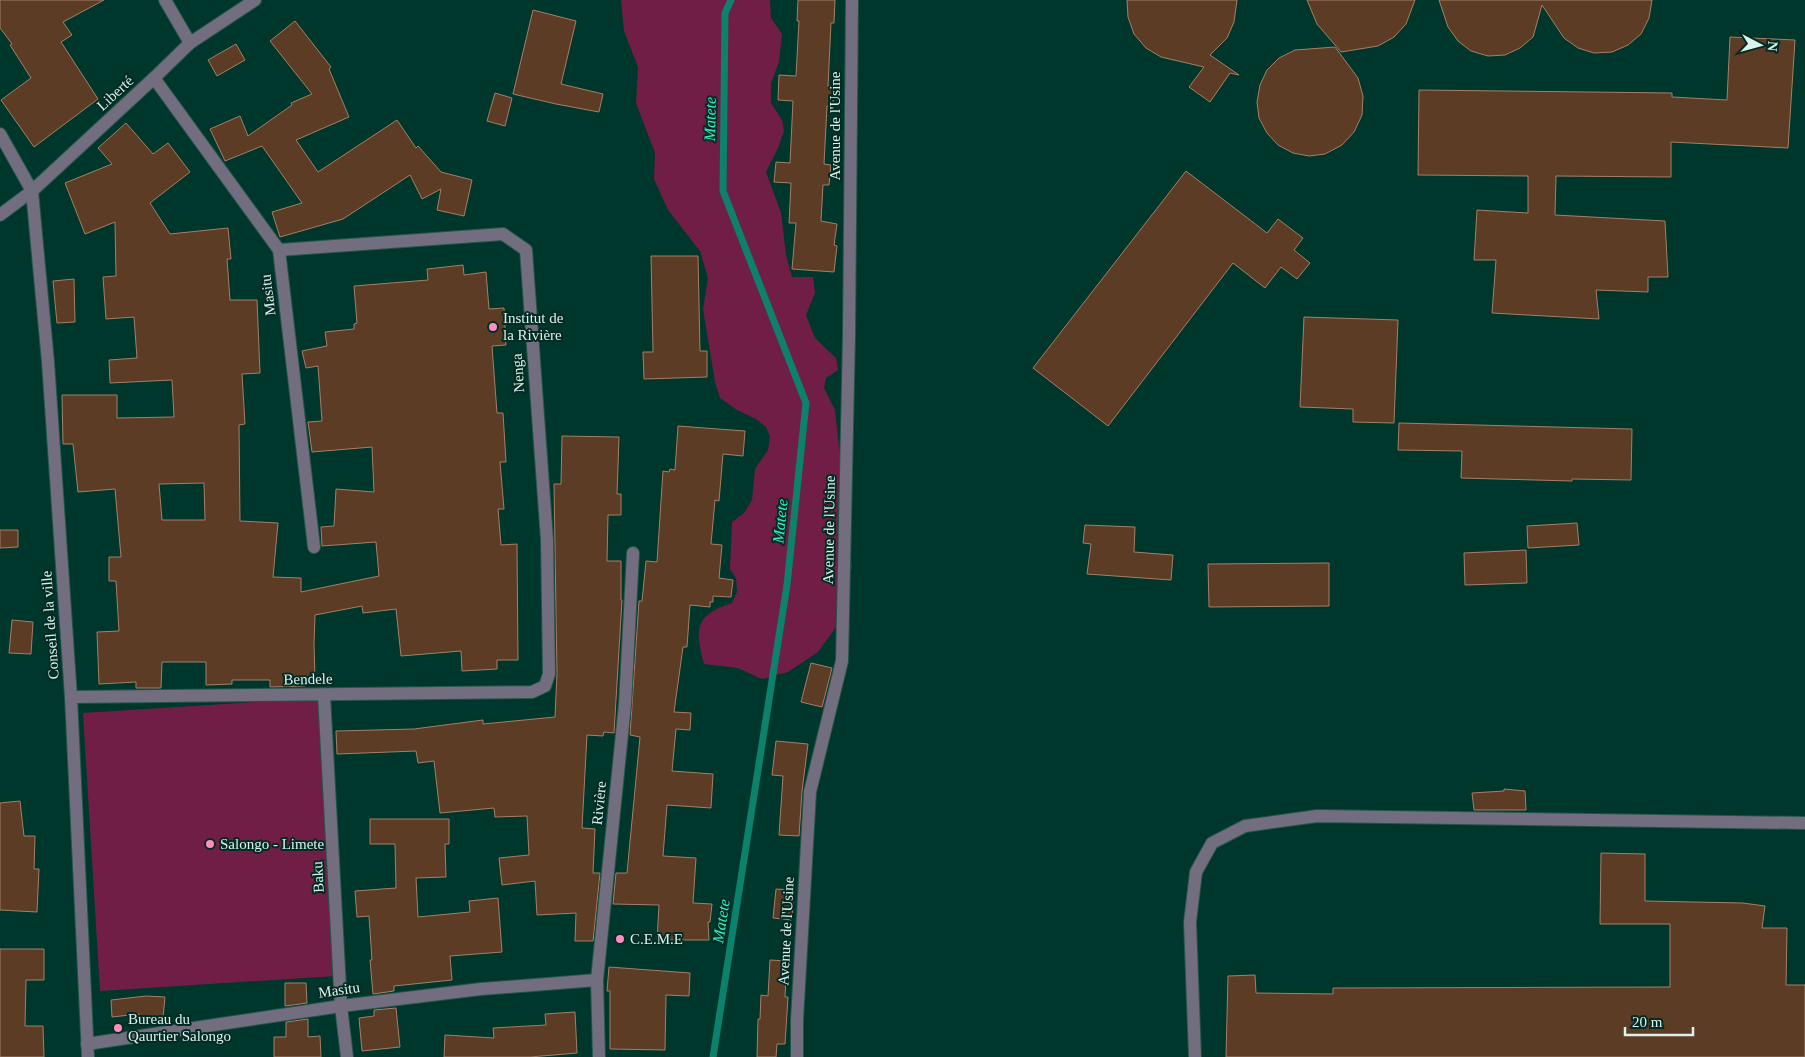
<svg xmlns="http://www.w3.org/2000/svg" width="1805" height="1057" viewBox="0 0 1805 1057" font-family="Georgia,serif">
<style>
.green{fill:#711e47}
.lines{fill:none;stroke-linecap:round;stroke-linejoin:round}
.stream{stroke:#0c816b;stroke-width:7}
.building{fill:#5d3c26;stroke:#a47f67;fill-rule:evenodd}
.minor-casing{stroke:#23554b;stroke-width:14}
.tertiary-casing{stroke:#23554b;stroke-width:14}
.minor{stroke:#726e7f;stroke-width:12}
.tertiary{stroke:#726e7f;stroke-width:12}
.poi-dot{fill:#fe8ebd;stroke:#042b23;stroke-width:2}
.labels{text-anchor:middle;dominant-baseline:central;stroke-width:4;stroke-linejoin:round;paint-order:stroke}
.street-label{font-size:15px;fill:#daf3eb;stroke:#042b23}
.poi-label{font-size:15px;fill:#daf3eb;stroke:#042b23;text-anchor:start}
.water-label{font-size:16px;font-style:italic;fill:#2cf3cb;stroke:#042b23}
</style>
<rect width="100%" height="100%" fill="#00372c"/>
<g class="green">
<path d="M621 0H770L771 18 782 34 779 62 771 83V103L782 120 784 131 778 148 766 172 781 213 786 255 792 277H813L815 293 806 315 815 338 836 358 838 370 826 378 824 388 835 410 852 568 841 597 836 627 818 652 788 672 762 679 738 668 704 664C695 630 694 615 732 603L737 592 736 578 730 569 732 522 744 513 752 500 755 469 768 450 770 437 766 427 756 419 737 410 720 398 715 382 703 309 708 278 700 251 668 210 654 179 655 153 636 103 638 67 624 31Z"/>
<polygon points="319,698 336,976 100,991 83,713"/>
</g>
<g class="lines">
<polyline class="stream" points="713,1057 787,585 806,403 723,191 725,13 731,0"/>
</g>
<g class="building">
<polygon points="0,0 104,0 63,22 72,35 61,42 98,99 34,147 1,100 31,78 10,45 12,44 0,28"/>
<polygon points="798,0 835,0 834,23 831,23 828,86 834,86 833,106 827,106 824,164 831,165 829,185 823,185 821,221 837,224 834,245 837,246 834,272 792,269 796,223 789,223 791,183 774,182 776,162 790,163 793,101 778,100 779,75 796,76 799,21 797,21"/>
<polygon points="1127,0 1237,0 1234,22 1227,38 1210,55 1239,75 1230,73 1210,102 1189,87 1204,67 1161,57 1146,48 1134,34 1128,17"/>
<polygon points="1307,0 1415,0 1406,24 1394,37 1378,46 1341,52 1317,24"/>
<polygon points="1439,0 1652,0 1649,18 1641,34 1628,45 1612,52 1594,53 1578,48 1564,38 1542,5 1533,37 1520,48 1505,55 1488,56 1471,51 1458,41 1448,27"/>
<polygon points="533,10 576,21 561,84 603,94 599,112 556,104 513,94"/>
<polygon points="295,21 331,67 329,69 349,117 296,140 318,172 397,120 416,148 418,146 441,172 472,180 464,216 437,210 441,189 422,199 410,175 343,219 280,237 272,212 302,203 262,146 225,161 210,129 240,116 248,136 292,105 291,103 312,94 270,41"/>
<polygon points="1730,37 1795,40 1788,148 1671,142 1671,177 1556,176 1555,215 1665,221 1668,277 1648,277 1648,292 1596,290 1599,319 1492,313 1496,260 1474,260 1477,210 1528,213 1528,176 1418,175 1419,90 1672,93 1672,97 1727,100"/>
<polygon points="236,44 245,60 217,76 208,60"/>
<polygon points="1335,47 1358,78 1363,96 1362,115 1354,132 1342,145 1325,154 1309,156 1293,153 1278,145 1267,133 1259,118 1257,102 1260,85 1267,70 1279,58 1295,50"/>
<polygon points="495,93 512,98 505,126 487,121"/>
<path d="M126 123 153 154 168 143 190 172 150 203 170 234 228 228 231 259H227L230 300H257L260 373 242 374 245 424 239 425 240 521 278 523 273 577 301 578V592L379 576 376 542 322 546 321 527 334 526 336 489 374 492 372 447 312 452 308 422 322 421 318 366 306 368 302 351 327 346 325 332 354 329V324L357 323 354 286 428 280 427 269 463 265 464 275 486 272 489 309 504 308 506 345 492 346 497 413H503L506 462H500L504 509H498L501 545 517 544 518 660H497V669L462 671 461 651 401 656 396 609 363 613 362 606 315 615 314 645 315 677 304 676 305 686 270 687V680H232V684L206 685V662H162L161 688H136V682L99 684 97 632 119 631 116 581H109V557H121L115 489 78 492 73 444H63L62 395H117V418L174 417 172 380 110 383 109 360 137 358 134 317 106 319 103 277 116 276 115 222 85 234 65 183 112 164 98 148ZM204 483 205 520H162L159 484Z"/>
<polygon points="1186,171 1267,233 1278,219 1303,238 1294,250 1310,263 1297,279 1281,267 1265,288 1233,263 1108,426 1033,368"/>
<polygon points="651,256 698,256 700,351 707,351 707,377 644,379 643,352 653,352"/>
<polygon points="74,279 75,322 57,323 53,281"/>
<polygon points="1304,317 1398,320 1394,423 1353,422 1353,409 1300,407"/>
<polygon points="1399,423 1632,429 1631,480 1572,479 1572,481 1461,478 1462,451 1398,450"/>
<polygon points="678,426 745,431 743,456 723,454 719,501 715,500 711,544 722,545 719,578 733,580 731,597 713,596 713,602 710,602 710,607 690,605 687,647 683,647 674,712 691,713 690,730 676,729 672,771 713,774 711,808 667,805 663,856 696,858 693,903 712,904 710,922 708,922 709,940 657,940 659,905 613,904 616,873 627,873 640,737 630,735 639,601 642,601 646,561 657,562 663,471 669,472 670,469 675,470"/>
<polygon points="562,436 619,437 617,494 621,494 621,515 608,515 607,561 621,561 621,600 622,600 614,733 604,732 603,736 587,735 582,828 595,829 593,873 600,873 593,941 575,941 576,913 537,915 535,881 502,885 499,858 529,855 527,816 495,817 494,808 440,813 434,761 418,763 416,751 337,754 336,731 414,729 483,720 483,724 555,717 557,674 554,484 561,484"/>
<polygon points="1577,523 1579,545 1528,548 1527,526"/>
<polygon points="1085,525 1135,527 1134,552 1173,555 1171,580 1087,574 1091,544 1083,543"/>
<polygon points="0,530 18,530 18,547 0,548"/>
<polygon points="1526,550 1527,583 1465,585 1464,553"/>
<polygon points="1329,563 1329,606 1209,607 1208,564"/>
<polygon points="12,620 33,622 31,654 9,653"/>
<polygon points="811,663 832,668 822,707 801,702"/>
<polygon points="776,741 808,744 802,791 799,836 779,835 783,776 772,775"/>
<polygon points="1504,789 1525,791 1526,810 1474,810 1472,793 1504,791"/>
<polygon points="20,801 24,836 35,836 34,869 39,869 37,912 0,910 0,803"/>
<polygon points="370,819 449,819 449,844 445,844 446,877 416,878 418,917 470,912 469,901 498,898 502,952 450,956 452,980 394,986 394,991 373,994 370,960 372,960 369,916 357,917 355,891 396,888 395,844 370,844"/>
<polygon points="1601,853 1645,854 1645,901 1743,903 1765,906 1762,928 1787,928 1786,985 1805,985 1805,1057 1226,1057 1228,976 1255,975 1256,993 1333,994 1333,988 1670,987 1670,924 1600,924"/>
<polygon points="776,889 794,890 792,920 773,918"/>
<polygon points="0,949 44,949 44,980 26,980 25,1026 43,1026 44,1057 0,1057"/>
<polygon points="770,960 787,961 785,997 788,997 785,1044 777,1044 776,1057 757,1057 758,1019 760,1019 761,995 768,996"/>
<polygon points="609,967 690,973 689,996 666,995 665,1050 610,1049 610,991 607,991"/>
<polygon points="285,983 306,983 307,1003 285,1006"/>
<polygon points="146,996 165,997 163,1018 139,1018 139,1014 112,1017 111,1000"/>
<polygon points="396,1008 400,1047 362,1051 359,1018 374,1016 374,1010"/>
<polygon points="575,1012 577,1053 530,1057 444,1057 445,1035 494,1038 493,1028 546,1025 545,1014"/>
<polygon points="308,1019 308,1037 320,1036 321,1057 274,1057 274,1037 286,1037 286,1022"/>
</g>
<g class="lines">
<defs>
<g id="minor">
<polyline points="165,0 190,43"/>
<polyline points="154,78 279,250 314,547"/>
<polyline points="0,134 32,191 48,362 71,697 88,1057"/>
<polyline points="324,695 341,1006 347,1057"/>
<polyline points="71,697 532,692 545,686 549,674 547,540 526,250 503,234 279,250"/>
<polyline points="87,1044 341,1006 481,989 597,980"/>
<polyline points="599,1057 597,980 625,704 633,553"/>
<polyline points="797,1057 797,1020 810,792 842,661 849,335 852,0"/>
<polyline points="1195,1057 1190,922 1196,872 1212,843 1245,826 1317,816 1805,823"/>
</g>
<polyline id="tertiary" points="0,215 32,191 154,78 190,43 255,0"/>
</defs>
<use href="#minor" class="minor-casing"/>
<use href="#tertiary" class="tertiary-casing"/>
<use href="#minor" class="minor"/>
<use href="#tertiary" class="tertiary"/>
</g>
<g class="poi-dot">
<circle cx="493" cy="327" r="5"/>
<circle cx="210" cy="844" r="5"/>
<circle cx="620" cy="939" r="5"/>
<circle cx="118" cy="1028" r="5"/>
</g>
<g class="labels">
<g class="street-label">
<text transform="translate(115 93) rotate(-43)">Liberté</text>
<text transform="translate(835 126) rotate(-90)">Avenue de l'Usine</text>
<text transform="translate(268 295) rotate(-97)">Masitu</text>
<text transform="translate(518 373) rotate(-94)">Nenga</text>
<text transform="translate(829 530) rotate(-89)">Avenue de l'Usine</text>
<text transform="translate(50 625) rotate(-94)">Conseil de la ville</text>
<text transform="translate(308 679) rotate(-1)">Bendele</text>
<text transform="translate(599 803) rotate(-84)">Rivière</text>
<text transform="translate(318 877) rotate(-93)">Baku</text>
<text transform="translate(786 931) rotate(-87)">Avenue de l'Usine</text>
<text transform="translate(339 990) rotate(-8)">Masitu</text>
</g>
<g class="poi-label">
<text x="503" y="318">Institut de<tspan x="503" dy="17">la Rivière</tspan></text>
<text x="220" y="844">Salongo - Limete</text>
<text x="630" y="939">C.E.M.E</text>
<text x="128" y="1019">Bureau du<tspan x="128" dy="17">Qaurtier Salongo</tspan></text>
</g>
<g class="water-label">
<text transform="translate(710 119) rotate(-89)">Matete</text>
<text transform="translate(780 521) rotate(-84)">Matete</text>
<text transform="translate(721 921) rotate(-81)">Matete</text>
</g>
</g>
<g transform="translate(1760 45) rotate(96)" stroke="#042b23" stroke-width="4" paint-order="stroke">
<path d="M0-4L9 19L0 12L-9 19Z" fill="#daf3eb"/>
<text y="-8" font-size="14" font-weight="bold" text-anchor="middle" fill="#daf3eb">N</text>
</g>
<path d="M1625 1027v8h68v-8" fill="none" stroke="#daf3eb" stroke-width="2.5"/>
<text x="1632" y="1027" font-size="15" fill="#daf3eb" stroke="#042b23" stroke-width="4" paint-order="stroke">20 m</text>
</svg>
